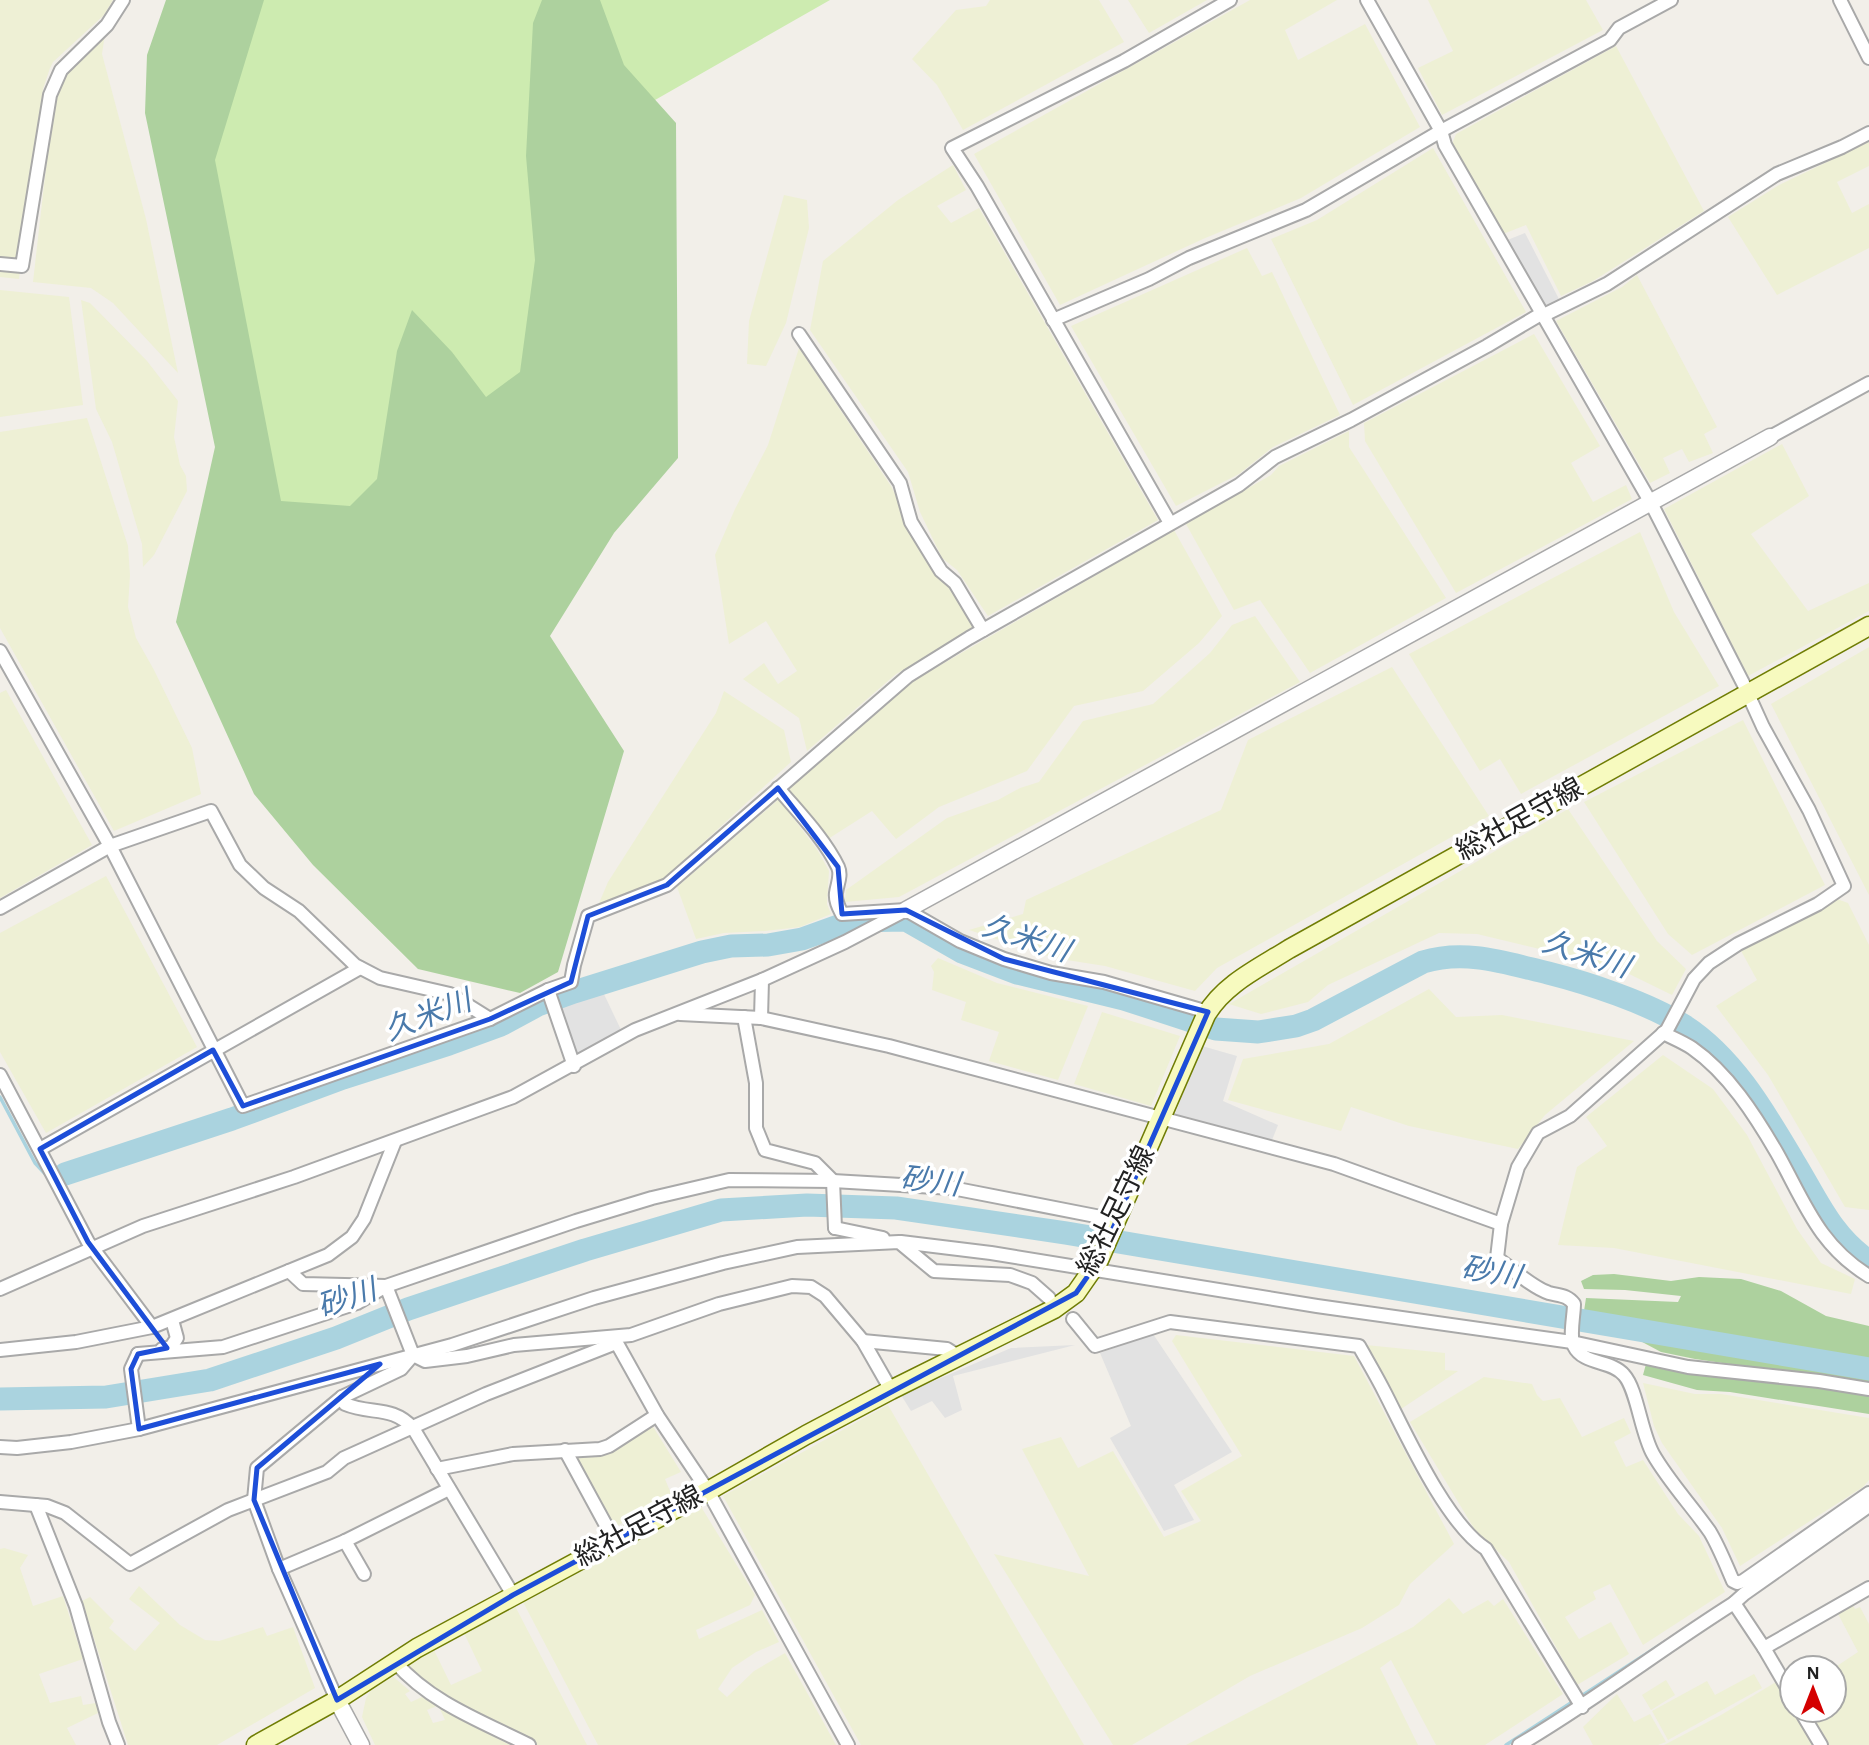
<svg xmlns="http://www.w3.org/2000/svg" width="1869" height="1745" viewBox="0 0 1869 1745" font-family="'Alegreya Sans','Noto Sans JP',sans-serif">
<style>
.farmland{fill:#eef0d5}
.grass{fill:#cdebb0}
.forest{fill:#add19e}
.parking{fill:#e2e2e2}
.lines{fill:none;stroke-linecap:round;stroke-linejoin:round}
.stream{stroke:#aad3df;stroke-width:3.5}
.river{stroke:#aad3df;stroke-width:23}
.minor-casing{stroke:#a9a9a9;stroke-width:16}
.tertiary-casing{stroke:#a9a9a9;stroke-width:19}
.secondary-casing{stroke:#707d05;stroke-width:21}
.minor{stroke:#fff;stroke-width:12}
.tertiary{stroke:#fff;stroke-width:16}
.secondary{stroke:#f7fabf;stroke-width:18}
.marked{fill:none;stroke:#1d4ed8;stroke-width:5;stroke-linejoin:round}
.labels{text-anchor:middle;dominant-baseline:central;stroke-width:7;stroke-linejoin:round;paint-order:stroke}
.street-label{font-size:28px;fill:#222;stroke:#fff}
.water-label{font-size:30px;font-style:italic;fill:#4a7aab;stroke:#fff}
</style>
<rect width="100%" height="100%" fill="#f2efe9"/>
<g class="farmland">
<polygon points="0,0 113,0 104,15 53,62 50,68 43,89 19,279 0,277"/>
<polygon points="990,0 1099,0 1124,42 963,130 937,85 912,59 956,10 986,6"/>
<polygon points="1128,0 1207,0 1149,33"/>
<polygon points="1250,0 1337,0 1285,30 1298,60 1365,24 1420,127 1301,198 1203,239 1060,305 974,154"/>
<polygon points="1428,0 1586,0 1603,30 1442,115 1418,68 1453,51"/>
<polygon points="105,34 102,54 146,219 178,373 113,303 91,288 33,282 54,97 59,80"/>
<polygon points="1616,46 1704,211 1593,281 1561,296 1526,225 1503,234 1452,144 1456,134"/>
<polygon points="1869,142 1869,166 1837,182 1852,213 1869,204 1869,248 1777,295 1728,217 1779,185"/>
<polygon points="1433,148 1526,312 1353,405 1271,239 1317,220"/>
<polygon points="953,165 966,190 937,206 951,223 979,208 1158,520 988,616 957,570 942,558 920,512 908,472 810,330 823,261 898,200"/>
<polygon points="784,195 807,200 809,228 786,323 766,366 747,364 749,321"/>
<polygon points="1247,248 1262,276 1272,272 1340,415 1273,447 1239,474 1176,506 1071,326"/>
<polygon points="1637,275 1717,427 1704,434 1713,453 1689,462 1682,449 1663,458 1670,473 1650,483 1556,321 1622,287"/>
<polygon points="0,290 69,297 83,405 0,417"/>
<polygon points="81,300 90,303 147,361 178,401 174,437 180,465 186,476 187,491 154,555 143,567 142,544 112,442 96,409"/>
<polygon points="1534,334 1600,446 1571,463 1593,502 1626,485 1632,499 1456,593 1365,441 1364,423"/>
<polygon points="799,348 891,486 929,564 951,588 973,623 973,631 896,674 807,751 799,718 743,679 764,663 778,684 797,671 766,621 729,644 715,555 735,509 768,445"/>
<polygon points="87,418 128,546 130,575 128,607 136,638 154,670 192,748 201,794 114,831 0,628 0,432"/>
<polygon points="1349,431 1349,447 1446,598 1310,673 1260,600 1234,610 1186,524 1271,475 1279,466"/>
<polygon points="1782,444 1809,496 1751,534 1808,611 1869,583 1869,611 1748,676 1664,509"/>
<polygon points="1174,530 1222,616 1199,643 1143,691 1074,706 1027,771 939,807 896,839 872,811 828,839 789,789 913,681"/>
<polygon points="1640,532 1674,612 1719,686 1521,794 1500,759 1480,771 1409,654"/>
<polygon points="1255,616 1300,682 899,897 845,902 846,890 947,818 998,800 1020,788 1039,782 1083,721 1153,704 1210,653 1232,625"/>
<polygon points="1869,647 1869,895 1771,704"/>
<polygon points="1392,667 1489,816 1217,968 1195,991 1105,966 1054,958 969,930 1023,914 1026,900 1221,810 1248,740"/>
<polygon points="6,690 92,845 0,898 0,693"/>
<polygon points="724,691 784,730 791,762 659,883 597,908 608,882 716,713"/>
<polygon points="1743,720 1825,885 1692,955 1668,934 1584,802"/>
<polygon points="779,799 818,851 829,871 827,904 831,914 800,927 765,931 724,933 696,939 677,887"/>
<polygon points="1568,809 1657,941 1686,969 1672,995 1623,971 1556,953 1477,934 1439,933 1328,985 1308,1002 1261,1014 1229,1004"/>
<polygon points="106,876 197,1047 46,1133 0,1052 0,933"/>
<polygon points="1837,899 1848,903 1869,945 1869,1210 1845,1207 1768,1075 1716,1006 1757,980 1740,949"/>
<polygon points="938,958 997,983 1088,1006 1058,1080 989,1061 999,1032 961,1020 966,1002 932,990 934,972 931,966"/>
<polygon points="1429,989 1456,1017 1502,1015 1634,1041 1545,1115 1518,1149 1409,1126 1351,1107 1341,1131 1228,1100 1243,1059 1329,1044"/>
<polygon points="1102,1012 1180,1036 1151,1106 1074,1084"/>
<polygon points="1663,1055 1713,1089 1747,1135 1797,1229 1821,1263 1855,1279 1851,1294 1614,1248 1558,1245 1577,1167 1607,1146 1586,1117"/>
<polygon points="1176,1335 1354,1356 1454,1544 1410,1584 1399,1605 1362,1628 1250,1676 1132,1745 1113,1745 994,1554 1089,1576 1022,1449 1061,1437 1078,1468 1113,1451 1164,1537 1201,1521 1181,1491 1242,1456 1172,1341"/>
<polygon points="1366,1345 1445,1353 1445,1370 1458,1371 1401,1409"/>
<polygon points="1484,1377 1532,1384 1537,1395 1543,1401 1560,1398 1582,1437 1624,1418 1631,1433 1614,1442 1626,1467 1643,1460 1678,1514 1699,1536 1725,1592 1643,1645 1610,1584 1593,1592 1596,1599 1565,1617 1579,1639 1611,1622 1629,1654 1577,1685 1509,1562 1475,1530 1410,1422"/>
<polygon points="1643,1383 1695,1394 1721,1394 1869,1418 1869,1480 1863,1487 1740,1566 1722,1528 1662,1443 1654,1426"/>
<polygon points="888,1405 1044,1676 1084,1745 861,1745 723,1496"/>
<polygon points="652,1425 681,1472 665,1479 672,1496 615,1527 574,1453 609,1454"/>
<polygon points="700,1505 755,1595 750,1605 696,1630 699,1639 762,1610 779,1642 756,1652 732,1668 718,1689 727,1697 754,1671 785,1653 836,1745 598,1745 522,1600"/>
<polygon points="4,1548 28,1555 20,1568 33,1606 63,1596 83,1659 39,1674 50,1703 81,1696 83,1705 96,1703 98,1713 67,1728 76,1745 0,1745 0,1549"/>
<polygon points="139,1586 180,1625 205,1640 219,1641 263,1627 267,1636 293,1627 315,1688 217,1745 128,1745 82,1601 90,1597 114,1621 109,1628 135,1651 160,1623 129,1599"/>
<polygon points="1449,1598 1463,1614 1488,1600 1494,1606 1503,1599 1563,1694 1485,1745 1436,1745 1391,1660 1380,1668 1418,1745 1186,1745 1413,1627"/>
<polygon points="1851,1602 1855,1609 1860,1607 1869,1624 1869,1745 1826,1745 1804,1710 1834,1710 1834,1686 1838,1684 1834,1685 1834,1675 1839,1683 1841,1682 1834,1668 1858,1652 1836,1610"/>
<polygon points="514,1604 587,1745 537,1745 426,1685 406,1665 434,1650 451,1685 482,1671 464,1633"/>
<polygon points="390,1674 410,1691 405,1694 411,1702 422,1697 437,1706 427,1710 433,1723 445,1720 440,1709 510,1745 375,1745 362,1717 366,1698 374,1686"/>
<polygon points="1754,1674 1762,1688 1668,1740 1652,1711 1707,1681 1715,1695"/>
<polygon points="1666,1680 1675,1695 1651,1710 1642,1695"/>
<polygon points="1776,1682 1812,1745 1664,1745 1721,1715"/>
<polygon points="1617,1694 1634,1722 1650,1714 1666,1742 1658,1745 1593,1745 1583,1727"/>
</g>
<polygon class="grass" points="208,0 830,0 564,152 529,461 266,535 187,34"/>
<g class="forest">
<polygon points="166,0 264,0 215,160 281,501 350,506 377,479 397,351 412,310 452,352 486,397 520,372 535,260 526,156 533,23 542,0 600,0 624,65 676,123 678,458 614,533 550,636 624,751 558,972 520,993 418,969 313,865 254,794 176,622 215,447 145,113 147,55"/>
<polygon points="1614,1274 1671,1281 1699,1277 1741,1279 1781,1291 1826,1316 1869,1326 1869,1384 1695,1359 1661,1352 1584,1311 1586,1298 1678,1302 1681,1296 1625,1290 1584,1289 1581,1281 1593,1275"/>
<polygon points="1646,1364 1869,1394 1869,1414 1730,1392 1697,1390 1643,1375"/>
</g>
<g class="parking">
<polygon points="1525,233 1560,301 1542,311 1505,241"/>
<polygon points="602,990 622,1032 576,1059 559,1005"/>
<polygon points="1202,1046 1237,1056 1223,1101 1278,1125 1272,1140 1175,1114"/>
<polygon points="1153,1334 1232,1452 1174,1485 1194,1520 1164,1531 1110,1438 1131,1426 1100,1353"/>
<polygon points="1075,1345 953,1376 962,1410 945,1418 932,1401 911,1411 901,1395 1011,1348"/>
</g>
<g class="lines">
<g class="stream">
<polyline points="0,1097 35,1163 49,1178"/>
<polyline points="56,1176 65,1174"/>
<polyline points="1506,1745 1666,1641"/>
</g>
<g class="river">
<path d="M65 1174 232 1119 343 1078 449 1044 501 1025 538 1005 574 992 702 952 731 946 768 945 802 939 852 921 906 920 962 952 1017 973 1124 999 1216 1029 1258 1032 1296 1026 1313 1020 1423 962C1466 949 1506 963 1548 973 1588 983 1648 1003 1683 1025 1732 1056 1764 1111 1793 1160 1816 1197 1831 1236 1869 1261"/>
<polyline points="0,1399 106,1397 210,1380 336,1338 408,1309 585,1250 721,1210 807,1205 896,1208 1066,1233 1869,1369"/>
</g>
<defs>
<g id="minor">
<path d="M1367 0 1441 131 1445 145 1651 503 1743 683 1763 727 1809 810 1844 886 1818 904 1738 944 1709 963 1694 979 1667 1030 1570 1116 1538 1133 1518 1167 1501 1224 1497 1258C1511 1268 1533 1288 1549 1293 1560 1296 1567 1295 1574 1304 1574 1316 1569 1336 1574 1346 1583 1365 1612 1360 1624 1375 1637 1389 1641 1433 1653 1454 1669 1482 1692 1506 1710 1532 1719 1547 1726 1565 1733 1581L1737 1583 1743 1581 1869 1493"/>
<polyline points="1840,0 1869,58"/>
<polyline points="0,264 22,266 50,95 61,70 107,25 123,0"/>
<polyline points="1053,320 1149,279 1189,258 1306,210 1441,131 1610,40 1619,28 1671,0"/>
<polyline points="799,334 900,483 911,522 941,571 955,583 983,630"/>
<polyline points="1770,437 1869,383"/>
<polyline points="1170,523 977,186 952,148 1124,61 1230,0"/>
<polyline points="0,651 110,846 243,1106 490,1019 548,990 571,982 574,965 588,916 667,885 908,676 969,638 1239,485 1275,457 1351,420 1487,346 1541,314 1546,314 1607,284 1777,174 1842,147 1869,133"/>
<path d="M778 788C798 812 824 838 838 867 842 876 837 884 836 893 835 901 839 908 842 914L906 910 960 941 1004 959 1051 973 1104 982 1208 1012"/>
<polyline points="0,908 110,846 211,811 240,865 264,888 299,911 355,965 380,978 450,994 490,1019"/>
<polyline points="548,990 574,1066"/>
<polyline points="680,1014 761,1018 889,1046 1334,1164 1501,1224"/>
<polyline points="744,1017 756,1083 756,1128 765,1150 815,1163 833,1181 835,1228"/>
<polyline points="761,1018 762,980"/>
<path d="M1663 1033C1673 1038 1683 1042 1692 1048 1728 1073 1755 1115 1777 1153 1804 1201 1818 1245 1869 1276"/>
<polyline points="0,1075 88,1242 152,1327"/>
<polyline points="40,1149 360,968"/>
<polyline points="835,1228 883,1238"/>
<polyline points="901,1242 991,1253 1317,1306 1572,1342 1688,1367 1819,1381 1869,1389"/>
<polyline points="289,1271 303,1284 386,1286"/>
<polyline points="386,1286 413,1355 425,1361 467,1356 514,1345 631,1335 719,1304 792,1286 811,1287 825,1296 863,1341 891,1390"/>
<polyline points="0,1289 143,1226 294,1177 513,1097 635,1030 762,980 845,942 906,910"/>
<path d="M1073 1319 1095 1346 1170 1322 1359 1346C1368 1362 1377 1377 1385 1393 1407 1436 1446 1523 1486 1549L1582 1707"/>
<polyline points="614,1338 657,1415 708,1491 848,1745"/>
<polyline points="863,1341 947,1349 958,1356"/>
<polyline points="162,1349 171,1347 177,1338 172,1320"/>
<polyline points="0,1350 76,1342 152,1327 328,1255 352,1237 364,1219 395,1141"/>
<polyline points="138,1354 223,1347 357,1303 386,1286 576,1221 652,1198 729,1180 833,1181 952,1188 1116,1220"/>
<polyline points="138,1354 131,1369 139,1429"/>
<path d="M342 1397 345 1404C371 1415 392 1405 413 1428L513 1595"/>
<polyline points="0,1447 17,1448 71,1442 139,1429 452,1345 594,1298 723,1263 797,1247 899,1242 934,1271 1010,1275 1032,1283 1049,1298"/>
<polyline points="565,1450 614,1540"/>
<polyline points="437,1469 513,1454 600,1449 609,1446 657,1415"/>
<polyline points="0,1502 47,1506 65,1513 130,1564 228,1510 327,1472 344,1458 486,1394 616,1343"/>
<polyline points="36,1505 76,1606 109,1722 118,1745"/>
<polyline points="345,1541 364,1574"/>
<polyline points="279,1569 345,1541 449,1489"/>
<polyline points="1734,1603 1744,1594 1869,1506"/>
<polyline points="1764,1648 1792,1696"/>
<path d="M395 1662C431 1703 481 1721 529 1745"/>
<polyline points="337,1700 279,1569 254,1500 257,1468 342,1397 401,1369 413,1355"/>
<polyline points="1800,1710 1821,1745"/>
<path d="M1519 1745C1594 1701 1661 1649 1734 1603L1764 1648 1869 1588"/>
</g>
<g id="tertiary">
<polyline points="906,910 1770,437"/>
<polyline points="337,1700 361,1745"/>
</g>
<path id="secondary" d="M256 1745 337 1700 417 1648 708 1491 806 1435 891 1390 1054 1309 1076 1293 1099 1260 1206 1015C1224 984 1259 968 1289 949L1869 626"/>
</defs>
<use href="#minor" class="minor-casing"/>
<use href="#tertiary" class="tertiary-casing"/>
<use href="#secondary" class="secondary-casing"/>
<use href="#minor" class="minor"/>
<use href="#tertiary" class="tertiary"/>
<use href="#secondary" class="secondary"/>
</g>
<path class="marked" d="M778 788 838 867 842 914 906 910 1004 959 1208 1012 1099 1260 1076 1293 513 1595 337 1700 254 1500 257 1468 380 1364 139 1429 131 1369 138 1354 167 1348 88 1242 40 1149 213 1050 243 1106 490 1019 571 982 588 916 667 885Z"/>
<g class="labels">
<g class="street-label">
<text transform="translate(1520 820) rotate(-29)">総社足守線</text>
<text transform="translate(1117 1211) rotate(-64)">総社足守線</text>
<text transform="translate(639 1527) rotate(-28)">総社足守線</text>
</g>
<g class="water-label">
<text transform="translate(1026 939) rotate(18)">久米川</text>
<text transform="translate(1586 955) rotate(18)">久米川</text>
<text transform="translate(428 1016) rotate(-21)">久米川</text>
<text transform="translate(930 1182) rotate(7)">砂川</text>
<text transform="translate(1491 1273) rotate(10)">砂川</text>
<text transform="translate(347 1299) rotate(-19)">砂川</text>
</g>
</g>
<g transform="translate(1813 1689)"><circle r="33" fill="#ffffff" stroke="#a7a7a7" stroke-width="2"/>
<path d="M0-5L12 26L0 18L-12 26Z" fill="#d40000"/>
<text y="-10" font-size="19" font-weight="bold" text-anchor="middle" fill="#222222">N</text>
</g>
</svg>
